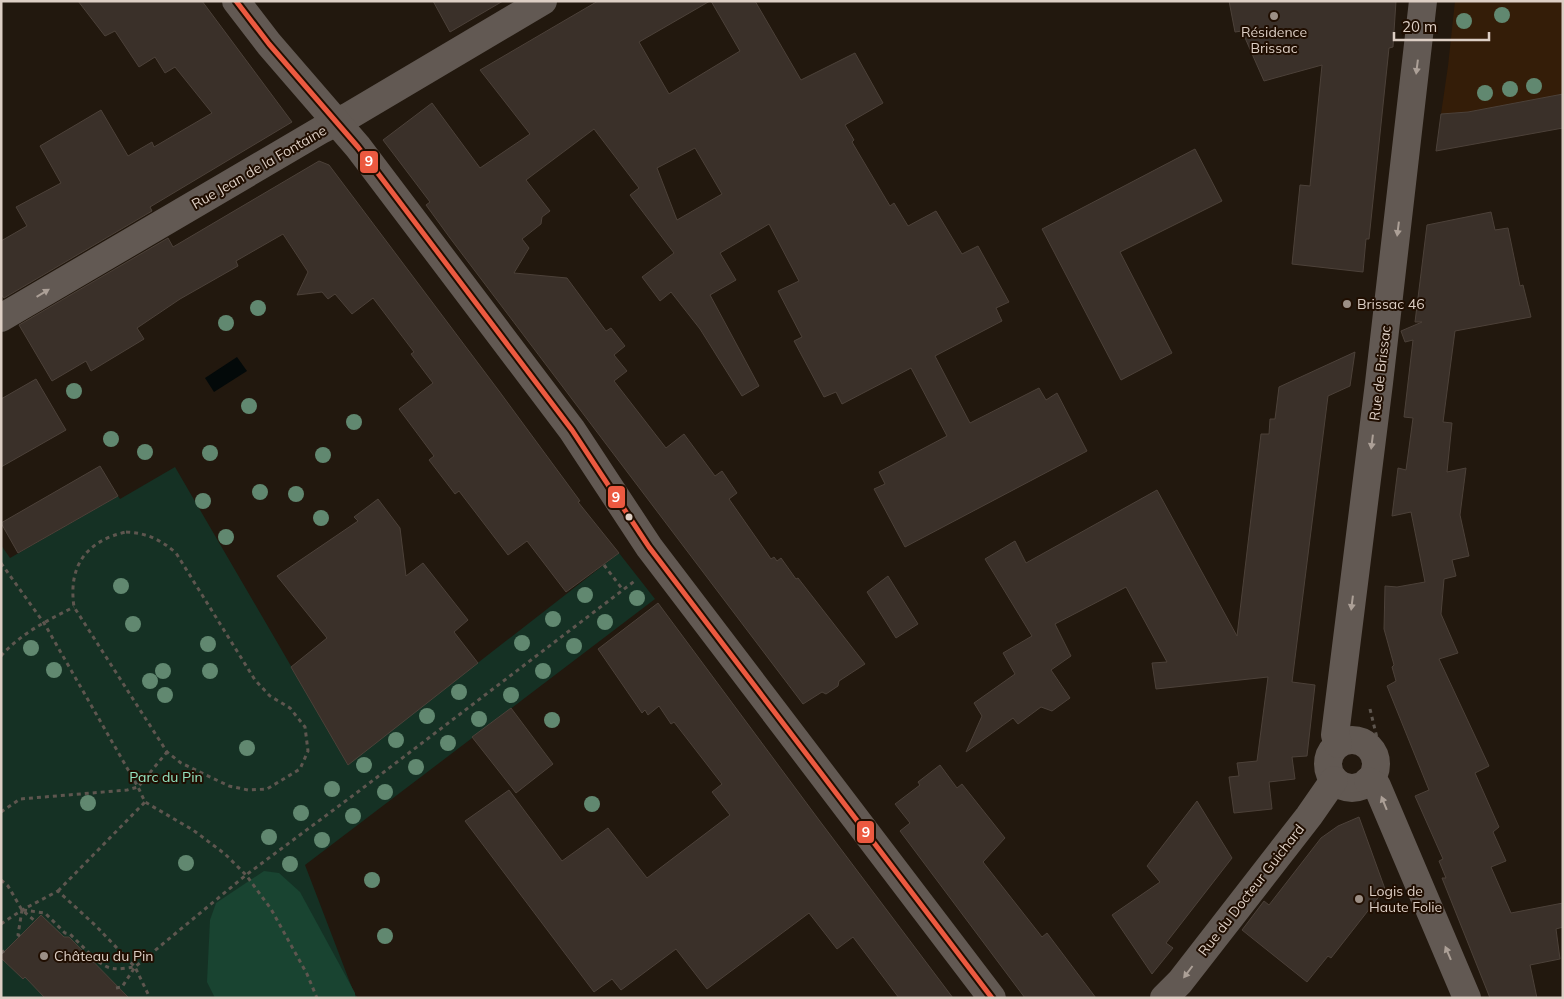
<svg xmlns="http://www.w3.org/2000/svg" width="1564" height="999" viewBox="0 0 1564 999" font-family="Mulish,sans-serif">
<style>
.built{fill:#341d08}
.green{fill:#153124}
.forest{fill:#194431}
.water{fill:#030909}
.building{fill:#3a3029;stroke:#4c4139;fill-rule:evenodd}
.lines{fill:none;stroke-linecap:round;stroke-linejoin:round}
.path{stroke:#5e564f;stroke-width:3;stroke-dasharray:4 4;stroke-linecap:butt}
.minor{stroke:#625953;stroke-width:28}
.tertiary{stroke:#625953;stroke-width:28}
.bus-1-casing{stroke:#200e01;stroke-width:9}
.bus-1{stroke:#ec5940;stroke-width:5}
.tree{fill:#618870}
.oneway{fill:#aca097}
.poi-dot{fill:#9c8f85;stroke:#200e01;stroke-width:2}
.bus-dot{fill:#ddcfc5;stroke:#200e01;stroke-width:2}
.labels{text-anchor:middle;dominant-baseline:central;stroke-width:4;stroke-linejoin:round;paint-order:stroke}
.poi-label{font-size:14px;fill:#ddcfc5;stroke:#200e01;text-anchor:start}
.street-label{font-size:14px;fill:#ddcfc5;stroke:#200e01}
.park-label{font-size:14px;fill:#94e4c1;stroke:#200e01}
.line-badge{stroke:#200e01;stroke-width:2}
.badge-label{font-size:14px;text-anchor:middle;font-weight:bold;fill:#fff}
</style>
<rect width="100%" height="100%" fill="#22180e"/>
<polygon class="built" points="1455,1 1563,1 1563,94 1468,112 1441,114 1448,66"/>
<polygon class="green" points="175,467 348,764 619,553 655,599 305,865 354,993 358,998 1,998 1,545 10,558 118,496 120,499"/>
<polygon class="forest" points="264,871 279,873 300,892 355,993 355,998 215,998 207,982 210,920 216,903"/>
<polygon class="water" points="237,357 247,371 214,392 205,378"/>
<g class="building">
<polygon points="78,1 202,1 292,122 150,207 152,211 4,298 1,294 1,241 27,226 16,207 61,183 40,146 101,110 128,156 152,142 154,147 212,113 175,67 165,73 155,57 139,67 115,31 105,36"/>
<polygon points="433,1 503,1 450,32"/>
<path d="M598 1H710L639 42 669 94 740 51 711 1H755L801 80 855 53 883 103 845 125 854 140 852 142 890 206 894 203 908 226 936 211 962 254 978 246 1009 302 996 308 1002 321 935 356 970 423 1039 388 1046 400 1057 393 1087 451 905 547 874 489 885 484 879 472 947 436 911 368 842 404 836 392 824 397 794 341 802 337 778 291 799 281 769 224 720 253 736 280 710 295 759 386 742 396 700 329 671 292 660 301 642 277 674 253 630 195 639 188 594 129 526 180 550 211 542 217 541 224 522 239 529 248 514 273 567 278 606 331 611 328 625 346 614 355 627 371 614 381 666 448 684 434 715 476 722 471 737 493 729 499 771 559 774 557 777 561 781 558 796 579 798 578 865 664 839 681 838 686 826 694 822 692 803 704 450 238 426 205 430 202 383 140 432 103 480 168 530 134 480 70ZM695 148 722 194 677 220 657 168Z"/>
<polygon points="1229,1 1396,1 1393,47 1389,48 1369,239 1366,239 1363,272 1292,264 1300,185 1310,186 1322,65 1264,81 1242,31 1235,32"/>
<polygon points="1563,94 1563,128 1436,151 1441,114 1468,112"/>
<polygon points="1195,149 1222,201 1120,252 1172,353 1121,380 1042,229"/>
<polygon points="319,161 329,165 499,391 580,501 578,502 619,553 566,592 527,541 508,555 459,491 455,494 429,460 434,456 399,409 433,383 411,354 414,352 373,298 352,314 335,294 328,299 322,292 297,295 308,272 283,234 236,261 238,266 180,299 137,328 144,339 91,371 86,361 52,381 19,325 168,238 173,247"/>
<polygon points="1491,212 1495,230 1508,228 1520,286 1523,285 1531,317 1455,331 1443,422 1452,423 1447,472 1466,468 1460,515 1469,556 1452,560 1456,576 1444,579 1441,614 1458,653 1439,659 1489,766 1475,773 1499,827 1493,832 1506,861 1491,867 1511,913 1563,903 1563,927 1556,929 1560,959 1530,965 1537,998 1490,998 1442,878 1446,878 1439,861 1443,859 1415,796 1429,790 1387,686 1396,681 1392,667 1394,665 1384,629 1385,586 1397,587 1425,582 1411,512 1392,516 1398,468 1406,470 1413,418 1404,417 1413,340 1405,342 1401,331 1422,322 1415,322 1427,225"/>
<polygon points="1355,352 1350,386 1328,396 1292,682 1315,685 1307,756 1292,757 1295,779 1269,782 1272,809 1234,813 1229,777 1239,776 1237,763 1257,761 1268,677 1156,689 1152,663 1167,662 1126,587 1055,624 1071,656 1051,670 1070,698 1052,711 1041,707 1018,724 1013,718 966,752 982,716 974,703 1015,674 1003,653 1032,636 985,559 1015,541 1026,563 1157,490 1237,636 1261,434 1269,434 1270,419 1275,419 1279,387"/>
<polygon points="36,379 66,430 1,467 1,399"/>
<polygon points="100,466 118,496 18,553 1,523"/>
<polygon points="378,499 400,528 406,576 423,563 468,620 454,632 478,663 348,765 291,667 327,638 277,576 358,521 354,517"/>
<polygon points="888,576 918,624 896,638 867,592"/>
<polygon points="658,603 819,820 953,998 899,998 853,937 837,949 809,913 707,989 676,949 621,990 612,979 594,992 465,821 509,790 562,861 608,828 647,878 730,815 712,792 722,784 674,722 671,724 659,706 648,715 645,710 642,713 598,649"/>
<polygon points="511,708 553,764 516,793 472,737"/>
<polygon points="940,765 957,788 962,784 1005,838 983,862 1042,937 1047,933 1096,998 1025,998 900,831 910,823 895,804 920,785 918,782"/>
<polygon points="1197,801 1232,858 1166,943 1173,948 1152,974 1112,915 1160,882 1147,866"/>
<polygon points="1359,817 1385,889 1331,958 1328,956 1307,982 1242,930 1264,901 1269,905 1321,838 1338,826"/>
<polygon points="41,915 64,937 69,937 129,998 45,998 25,977 23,979 1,958 1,955"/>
</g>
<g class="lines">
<g class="path">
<path d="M126 532C146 533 160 539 176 553L255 680 270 696 290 708 305 727 308 751 300 769 267 789 248 790 229 786 181 763 167 752 74 607C68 566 86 541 126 532Z"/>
<polyline points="1,563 44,623 138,787 145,802 193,830 225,854 246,875 271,909 307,974 317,998"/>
<polyline points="604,565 623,590"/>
<path d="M1 656C20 634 48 620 74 607"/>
<polyline points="1370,709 1377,738 1372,751"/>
<polyline points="1,812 20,799 127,790 138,787 167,752"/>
<polyline points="1,880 8,886 22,910 35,921"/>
<polyline points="58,891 145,802"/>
<polyline points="23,910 45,913 65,933 70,934 95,959"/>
<polyline points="1,924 22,910 58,891 96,926 135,967 150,998"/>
<polyline points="20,936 18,935 22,910"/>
<polyline points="1,953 7,949"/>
<path d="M93 962 95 959C111 972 116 969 135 967"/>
<polyline points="116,988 122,987 135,967 246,875 359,791 636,580"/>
</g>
<g class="minor">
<polyline points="1,318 321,130 349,116 543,1"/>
<circle cx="1352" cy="764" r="24"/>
<polyline points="1338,744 1335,735 1379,383 1423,1"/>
<polyline points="1368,781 1377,786 1467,998"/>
<polyline points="1164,998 1180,982 1309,816 1334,780"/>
</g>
<polyline class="tertiary" points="236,1 269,44 358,147 572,430 649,547 992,998"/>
<defs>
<polyline id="bus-1" points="236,1 269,44 358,147 572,430 649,547 992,998"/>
</defs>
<use href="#bus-1" class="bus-1-casing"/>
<use href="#bus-1" class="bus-1"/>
</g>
<g class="tree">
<circle cx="1502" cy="15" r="8"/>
<circle cx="1464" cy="21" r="8"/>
<circle cx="1534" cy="86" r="8"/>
<circle cx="1510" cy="89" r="8"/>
<circle cx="1485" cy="93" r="8"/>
<circle cx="258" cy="308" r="8"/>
<circle cx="226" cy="323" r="8"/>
<circle cx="74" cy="391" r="8"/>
<circle cx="249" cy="406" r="8"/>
<circle cx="354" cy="422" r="8"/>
<circle cx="111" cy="439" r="8"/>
<circle cx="145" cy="452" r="8"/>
<circle cx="210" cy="453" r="8"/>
<circle cx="323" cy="455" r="8"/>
<circle cx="260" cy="492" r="8"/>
<circle cx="296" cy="494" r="8"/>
<circle cx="203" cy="501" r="8"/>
<circle cx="321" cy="518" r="8"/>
<circle cx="226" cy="537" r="8"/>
<circle cx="121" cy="586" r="8"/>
<circle cx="585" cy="595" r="8"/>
<circle cx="637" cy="598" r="8"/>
<circle cx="553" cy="619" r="8"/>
<circle cx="605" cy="622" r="8"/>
<circle cx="133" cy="624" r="8"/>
<circle cx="522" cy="643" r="8"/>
<circle cx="208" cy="644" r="8"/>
<circle cx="574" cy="646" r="8"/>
<circle cx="31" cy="648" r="8"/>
<circle cx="54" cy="670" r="8"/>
<circle cx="163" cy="671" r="8"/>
<circle cx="210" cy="671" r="8"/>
<circle cx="543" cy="671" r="8"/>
<circle cx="150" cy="681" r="8"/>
<circle cx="459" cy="692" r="8"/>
<circle cx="165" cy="695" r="8"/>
<circle cx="511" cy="695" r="8"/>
<circle cx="427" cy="716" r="8"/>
<circle cx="479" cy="719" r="8"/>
<circle cx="552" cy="720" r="8"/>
<circle cx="396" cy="740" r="8"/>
<circle cx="448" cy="743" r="8"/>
<circle cx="247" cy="748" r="8"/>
<circle cx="364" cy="765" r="8"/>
<circle cx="416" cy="767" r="8"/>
<circle cx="332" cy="789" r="8"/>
<circle cx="385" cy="792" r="8"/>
<circle cx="88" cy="803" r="8"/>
<circle cx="592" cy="804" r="8"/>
<circle cx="301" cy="813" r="8"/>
<circle cx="353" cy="816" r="8"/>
<circle cx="269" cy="837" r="8"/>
<circle cx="322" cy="840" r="8"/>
<circle cx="186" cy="863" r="8"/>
<circle cx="290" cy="864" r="8"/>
<circle cx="372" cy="880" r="8"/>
<circle cx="385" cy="936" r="8"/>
</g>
<defs><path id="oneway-solid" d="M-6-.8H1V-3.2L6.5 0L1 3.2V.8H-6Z" transform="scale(1.25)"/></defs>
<g class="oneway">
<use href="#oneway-solid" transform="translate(1417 67) rotate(97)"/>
<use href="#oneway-solid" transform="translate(1398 229) rotate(97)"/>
<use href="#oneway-solid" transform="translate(43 293) rotate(-31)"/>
<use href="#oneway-solid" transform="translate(1372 442) rotate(97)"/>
<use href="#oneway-solid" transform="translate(1352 603) rotate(97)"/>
<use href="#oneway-solid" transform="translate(1384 803) rotate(-112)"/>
<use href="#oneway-solid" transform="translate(1448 953) rotate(-113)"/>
<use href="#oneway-solid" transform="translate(1188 972) rotate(127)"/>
</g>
<g class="poi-dot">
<circle cx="1274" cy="16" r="5"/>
<circle cx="1347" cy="304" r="5"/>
<circle cx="1359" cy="899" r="5"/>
<circle cx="44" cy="956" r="5"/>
</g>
<circle class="bus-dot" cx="629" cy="517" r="4.5"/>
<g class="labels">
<g class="poi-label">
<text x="1274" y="32" text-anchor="middle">Résidence<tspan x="1274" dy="16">Brissac</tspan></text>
<text x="1357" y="304">Brissac 46</text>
<text x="1369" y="891">Logis de<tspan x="1369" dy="16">Haute Folie</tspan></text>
<text x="54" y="956">Château du Pin</text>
</g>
<g class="street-label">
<text transform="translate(259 167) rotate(-30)">Rue Jean de la Fontaine</text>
<text transform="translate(1380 373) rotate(-83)">Rue de Brissac</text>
<text transform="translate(1251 890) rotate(-52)">Rue du Docteur Guichard</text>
</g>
<g class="park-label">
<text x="166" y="777">Parc du Pin</text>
</g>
</g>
<g class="line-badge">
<rect x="359" y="150" width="20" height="24" rx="5" fill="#ec5940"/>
<rect x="607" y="485" width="19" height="24" rx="5" fill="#ec5940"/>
<rect x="856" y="820" width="19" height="24" rx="5" fill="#ec5940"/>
</g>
<g class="badge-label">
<text x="369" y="166">9</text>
<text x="616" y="502">9</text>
<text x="866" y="837">9</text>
</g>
<rect width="1564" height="999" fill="none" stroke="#ddcfc5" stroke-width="5"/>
<path d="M1394 32v8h95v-8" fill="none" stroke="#ddcfc5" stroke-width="2.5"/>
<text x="1402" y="32" font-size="15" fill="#ddcfc5" stroke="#200e01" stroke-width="4" paint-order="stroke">20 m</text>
</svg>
